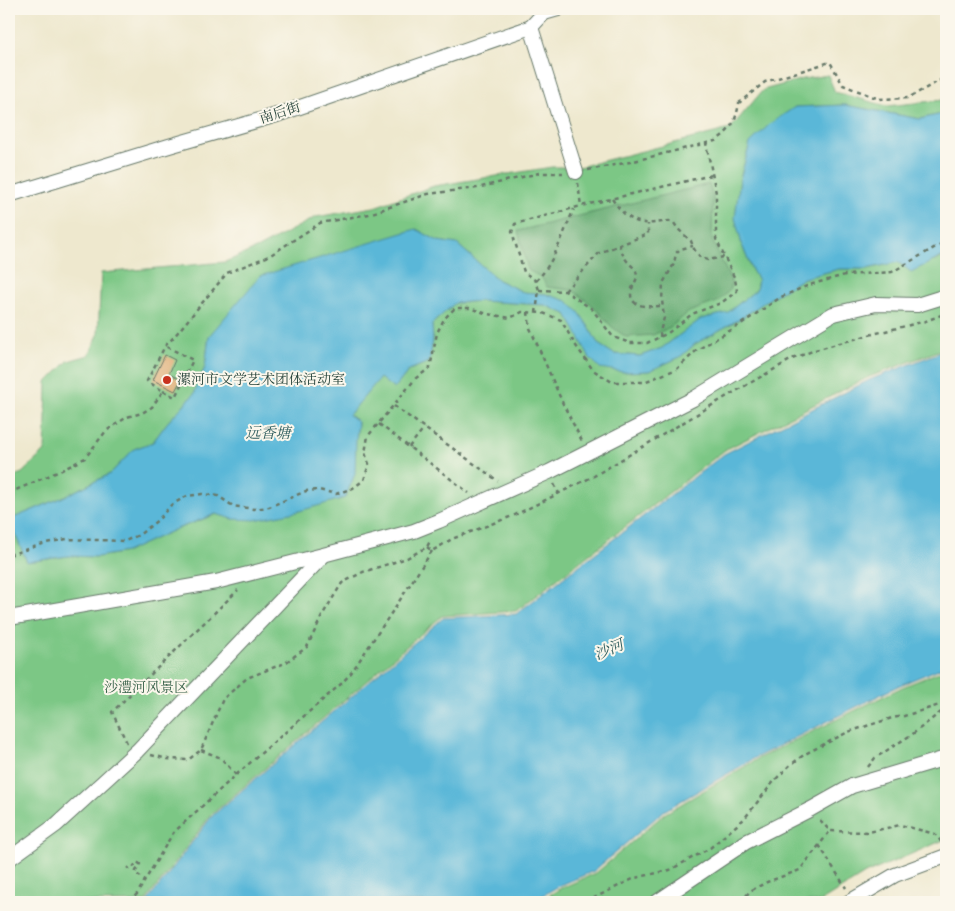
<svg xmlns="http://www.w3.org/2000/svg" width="955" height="911" viewBox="0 0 955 911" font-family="'IM FELL English','Noto Serif SC',serif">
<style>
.green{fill:#7cc785;stroke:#4e825c}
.forest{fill:#65ac72;stroke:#427453}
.water{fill:#5ab7d8;stroke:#3c7a86}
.building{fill:#dfae77}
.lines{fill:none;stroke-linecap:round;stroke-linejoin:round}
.minor-casing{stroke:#67796a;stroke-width:16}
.path{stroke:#67796a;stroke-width:2.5;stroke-dasharray:4 4;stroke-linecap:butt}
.minor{stroke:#fff;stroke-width:14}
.poi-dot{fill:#c8321e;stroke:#fbf7ec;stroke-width:2}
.labels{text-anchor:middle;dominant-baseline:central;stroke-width:4;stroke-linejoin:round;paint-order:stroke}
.street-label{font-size:14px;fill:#1f3d34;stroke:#fbf7ec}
.poi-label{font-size:14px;fill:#1f3d34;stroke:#fbf7ec;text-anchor:start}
.park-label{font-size:14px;fill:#366048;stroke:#fbf7ec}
.water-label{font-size:15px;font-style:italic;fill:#2e5c5d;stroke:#fbf7ec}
</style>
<rect width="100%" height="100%" fill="#fbf7ec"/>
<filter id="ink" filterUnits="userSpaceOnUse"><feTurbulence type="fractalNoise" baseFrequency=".02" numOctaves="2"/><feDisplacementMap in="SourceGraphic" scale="10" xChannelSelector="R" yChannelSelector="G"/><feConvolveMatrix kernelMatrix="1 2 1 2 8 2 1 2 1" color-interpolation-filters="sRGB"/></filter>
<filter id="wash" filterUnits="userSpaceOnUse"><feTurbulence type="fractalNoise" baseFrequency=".0096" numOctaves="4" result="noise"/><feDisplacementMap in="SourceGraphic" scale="20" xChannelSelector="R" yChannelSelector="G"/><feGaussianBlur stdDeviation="1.12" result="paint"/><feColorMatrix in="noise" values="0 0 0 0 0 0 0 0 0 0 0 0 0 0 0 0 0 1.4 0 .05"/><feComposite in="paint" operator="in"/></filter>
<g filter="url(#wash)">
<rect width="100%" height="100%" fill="#eee8ce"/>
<g class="green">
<polygon points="828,75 835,92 887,106 942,100 946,98 946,113 920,119 845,105 795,107 750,143 740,179 736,218 742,245 752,270 758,280 756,290 727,313 701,319 662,348 640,356 614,354 598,344 589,327 546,294 523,292 498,280 457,244 438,241 416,229 209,336 205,367 194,394 167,423 153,442 134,449 110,474 61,498 9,520 27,562 68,556 97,557 126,552 174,530 217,514 233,519 356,440 358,422 349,415 380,377 394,389 409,370 429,362 433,341 432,324 455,303 481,301 545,305 566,314 575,329 623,372 649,371 680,357 695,344 743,317 772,297 804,278 839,269 867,269 899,262 936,261 946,255 946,348 869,377 725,450 516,611 442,616 211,815 145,902 9,902 9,478 22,473 45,451 47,382 68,361 89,355 98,335 101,273 225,262 258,248 316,217 374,207 434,186 552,167 579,167 730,129 763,90 803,79"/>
<polygon points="946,669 946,839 865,874 820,902 538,902 561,888 596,873 664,814 759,758 902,687"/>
</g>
<polygon class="forest" points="709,184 713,198 712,240 731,281 731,289 719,301 689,312 669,328 653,335 626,337 612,327 591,304 572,290 547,287 542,278 528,270 518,231"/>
<g class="water">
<polygon points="845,105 920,119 946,113 946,255 911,272 898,262 867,269 839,269 804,278 772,297 743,317 695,344 680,357 649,371 623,372 600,368 589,357 575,329 566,314 545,305 481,301 455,303 432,324 433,341 429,362 409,370 394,389 380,378 349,415 358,422 356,440 355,474 345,498 296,512 255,520 233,519 216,514 174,530 126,552 97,557 68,556 27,562 9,520 61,498 110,474 134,449 153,442 167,423 194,394 205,367 209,336 260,276 416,229 438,241 457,244 498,280 523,292 546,294 567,301 579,312 589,327 598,344 614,354 640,356 662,348 701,319 727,313 756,290 758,280 752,270 742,245 735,218 740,179 750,143 771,123 795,107"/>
<polygon points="946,350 946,666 898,686 755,758 664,811 594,871 559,886 532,902 147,902 212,816 443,618 516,614 724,454 869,380"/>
</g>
<g id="blocks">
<polygon class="building" points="165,355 175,360 169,374 181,380 175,391 153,380"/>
</g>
</g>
<g filter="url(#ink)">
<use href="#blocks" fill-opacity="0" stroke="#67796a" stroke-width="1"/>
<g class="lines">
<defs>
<g id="minor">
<polyline points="544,13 558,9"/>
<polyline points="531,27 576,172"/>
<polyline points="9,195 169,146 277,115 531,27 544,13"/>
<polyline points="9,618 216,582 323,555 414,531 439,521 549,472 693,399 833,314 876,304 917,305 946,296"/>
<polyline points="9,859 56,825 137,751 323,556"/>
<polyline points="657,902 746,842 811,809 852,786 946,758"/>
<polyline points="849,902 895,875 946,856"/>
</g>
</defs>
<use href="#minor" class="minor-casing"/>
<g class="path">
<path d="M588 170 630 162 715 141C731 131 736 121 739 103L765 82 830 62 843 85 879 99 908 98 946 77"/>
<polyline points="578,183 581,206"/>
<path d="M612 199C630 224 640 226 669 221L674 223 678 229 691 241 694 249 701 258 708 260 724 257"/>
<path d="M619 244C621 250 623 257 628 262 630 265 634 267 636 271 639 281 632 284 631 293 630 310 654 306 663 306"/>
<path d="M536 281C555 262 563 233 574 209"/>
<polyline points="539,290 565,291 592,309 613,337 630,343 647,343 668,333 692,314 721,303 737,291 735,279 716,239 716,193 706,143"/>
<polyline points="565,291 599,253 648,234 648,224"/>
<polyline points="528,312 530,328 563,404 582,441"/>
<polyline points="536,313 539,290 536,281 524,272 512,232 515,224 581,206 712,175"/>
<polyline points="660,337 661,328 664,318 662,300 663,283 674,264 676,253 680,249 693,246"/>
<polyline points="163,391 175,397 193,360 165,346"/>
<polyline points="394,406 498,481"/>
<polyline points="379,424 469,493"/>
<polyline points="409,447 424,428"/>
<polyline points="554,484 559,494"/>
<polyline points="9,493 62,470 85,458 106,431 127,417 142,413 152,407 163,391 147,381 165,346 173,338 227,273 269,256 320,223 369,214 428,194 477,188 539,173 563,173"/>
<polyline points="427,547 432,551 452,539 515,515 594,476 724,398 792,359 815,350 869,335 926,321 946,313"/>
<polyline points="9,555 46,543 67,539 125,541 139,535 159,519 171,505 187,496 202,494 218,496 233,506 254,509 269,507 306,491 319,490 336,494 353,488 364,480 369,464 365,453 368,436 416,378 430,368 437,333 444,319 455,308 469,308 488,314 510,318 522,312 543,313 561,320 574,343 593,370 612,382 644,382 677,369 697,350 738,326 781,297 809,285 845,275 892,272 946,241"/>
<polyline points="127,743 112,712 238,590"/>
<polyline points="201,750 221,758 236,775"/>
<polyline points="151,755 168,759 188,760 201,750 223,699 247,678 285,663 307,647 323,614 342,583 363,572 407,558 427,547 431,539"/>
<polyline points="868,767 875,758 914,733 946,708"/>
<polyline points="820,820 830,831 869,832 900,825 935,834 943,844"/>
<polyline points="819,845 846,888"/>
<polyline points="127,867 131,870 137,862 140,864 135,873 145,880"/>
<polyline points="129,902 137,894 173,833 236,775 341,684 351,673 392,612 432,551"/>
<polyline points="586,902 635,878 670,870 710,848 744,819 775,780 789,766 805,754 848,732 892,718 904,716 946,703"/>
<polyline points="741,902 750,891 767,882 800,870 830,831"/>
</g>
<use href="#minor" class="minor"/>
</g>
</g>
<circle class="poi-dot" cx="167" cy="380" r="5"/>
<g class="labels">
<g class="street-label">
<text transform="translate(280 113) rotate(-18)">南后街</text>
</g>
<g class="poi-label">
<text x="177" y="380">漯河市文学艺术团体活动室</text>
</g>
<g class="park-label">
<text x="146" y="688">沙澧河风景区</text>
</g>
<g class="water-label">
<text x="268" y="433">远香塘</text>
<text transform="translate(609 650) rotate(-23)">沙河</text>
</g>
</g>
<rect width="955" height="911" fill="none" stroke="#fbf7ec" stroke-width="30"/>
</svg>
